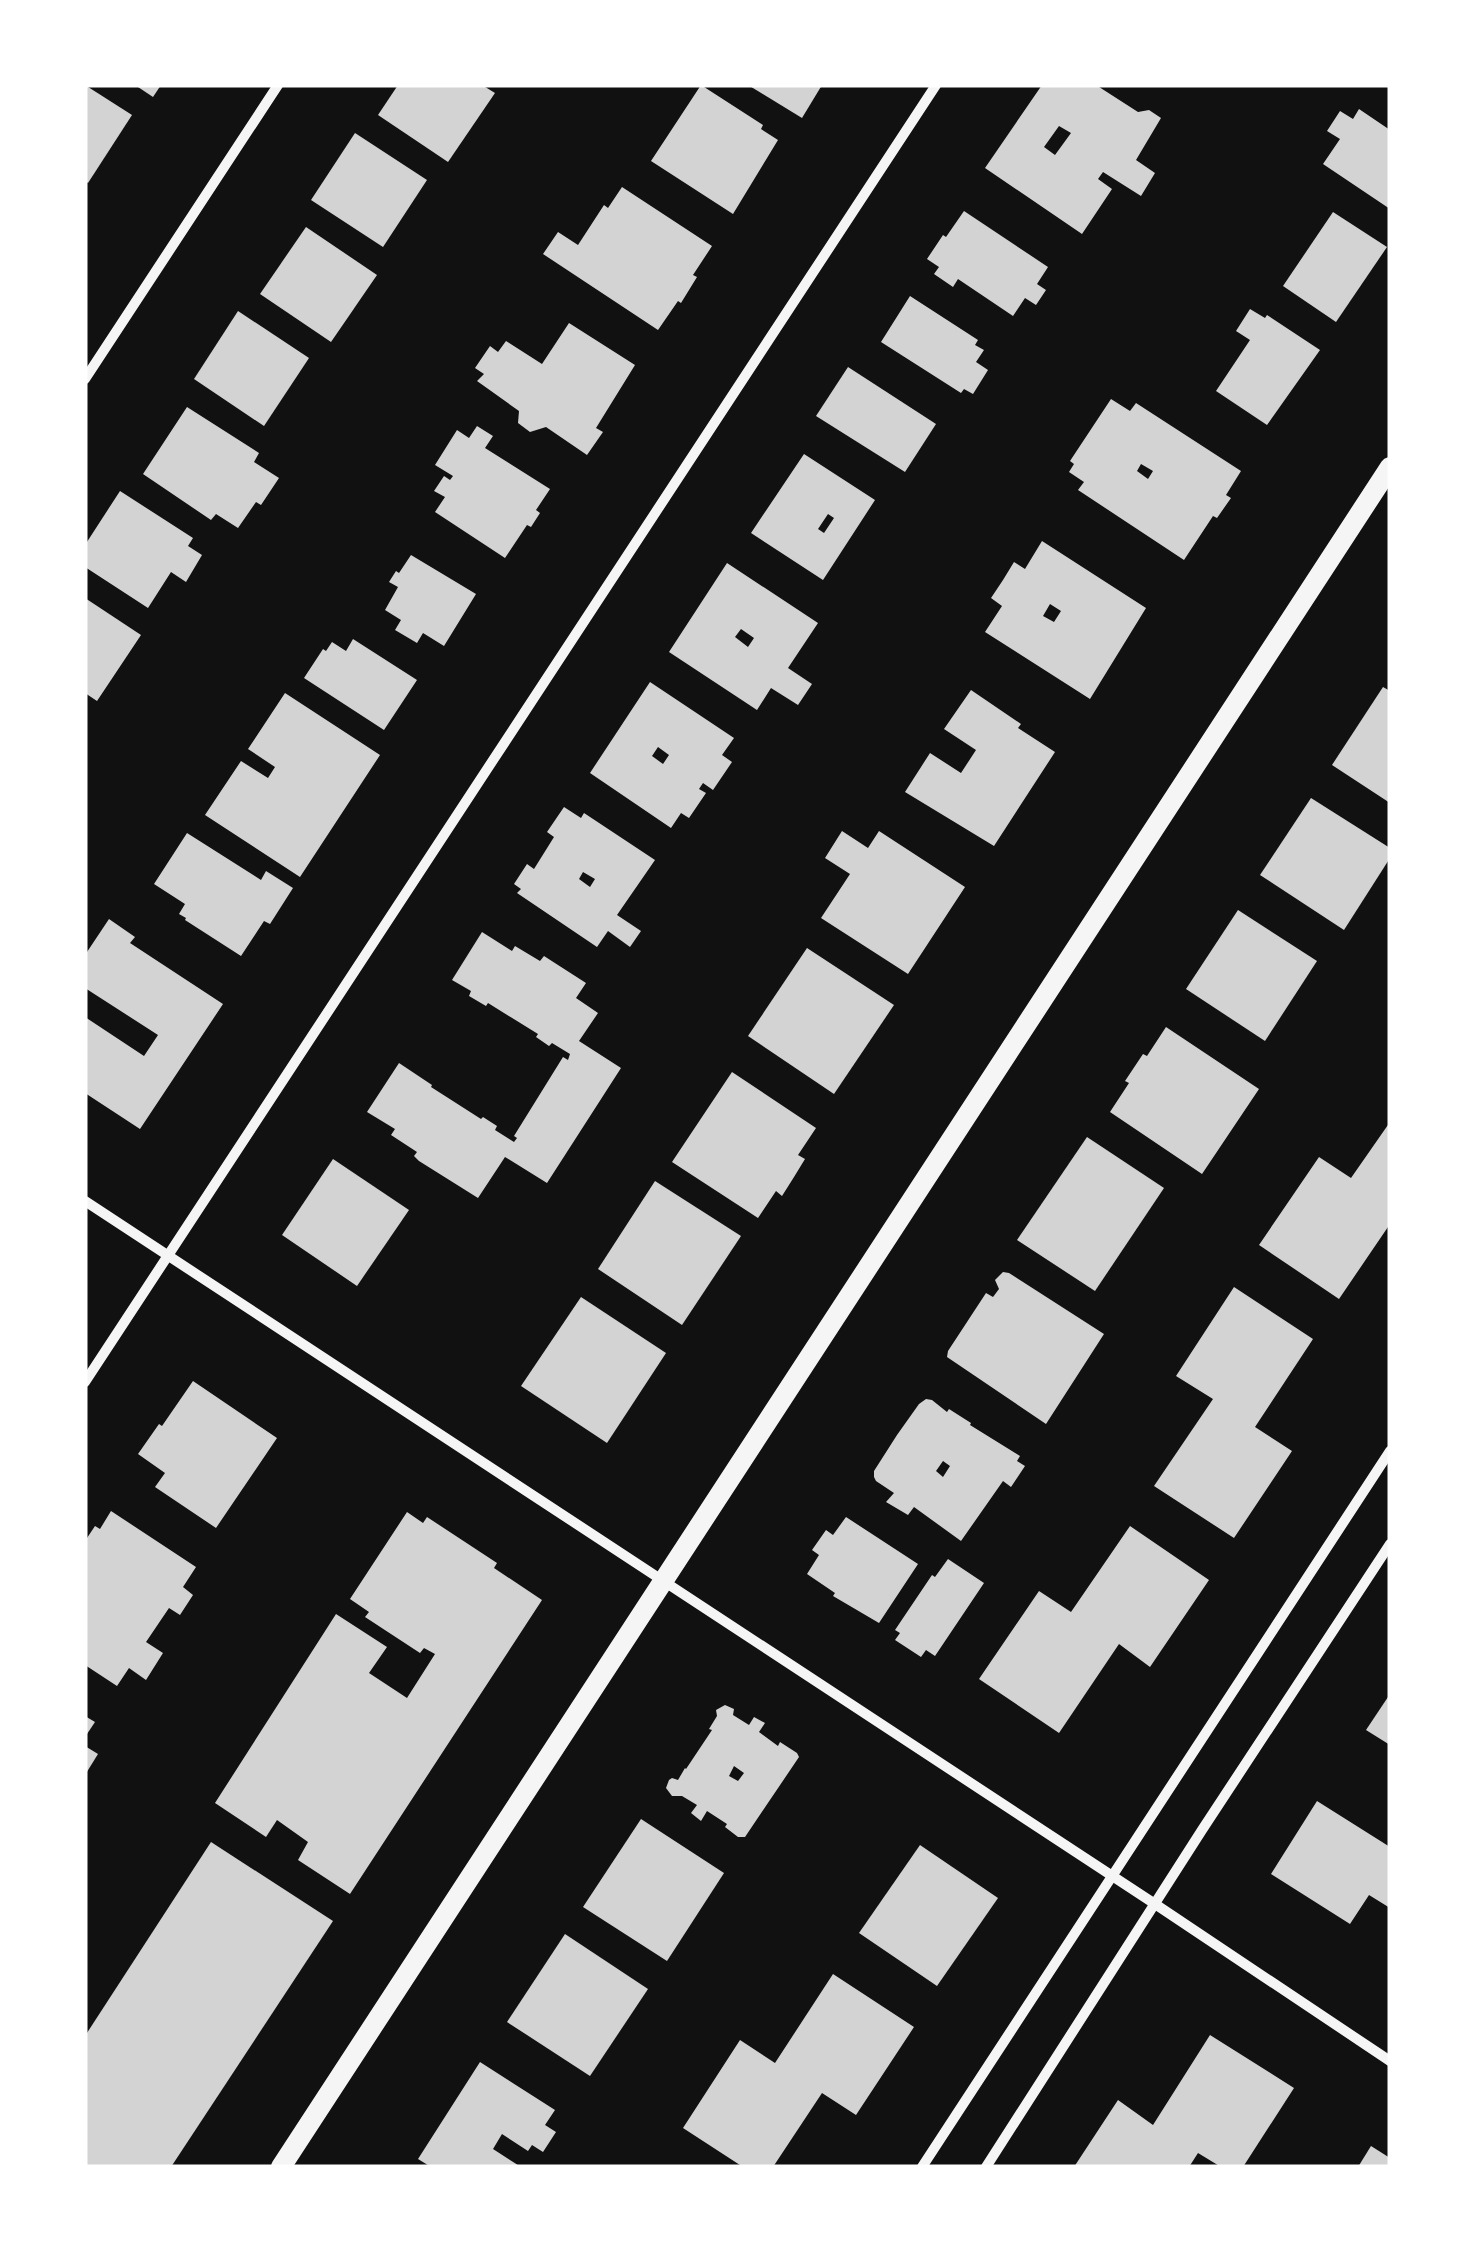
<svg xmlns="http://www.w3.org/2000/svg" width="1475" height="2252" viewBox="0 0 1475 2252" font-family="'Space Grotesk',sans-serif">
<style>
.building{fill:#d3d3d3;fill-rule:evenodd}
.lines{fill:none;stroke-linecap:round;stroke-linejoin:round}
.minor{stroke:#f5f5f5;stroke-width:10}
.secondary{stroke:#f5f5f5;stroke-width:20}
</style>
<rect width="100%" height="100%" fill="#111"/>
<g class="building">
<polygon points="85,85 132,115 88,183 85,181"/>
<polygon points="135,85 161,85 153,97"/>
<polygon points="398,85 482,85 495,93 448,162 378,115"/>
<polygon points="701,85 763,125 761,129 778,140 733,214 651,161"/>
<polygon points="748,85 822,85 802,118"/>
<path d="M1042 85H1096L1138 112 1149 110 1161 118 1136 160 1155 173 1141 196 1103 172 1098 179 1112 189 1082 234 985 168ZM1059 126 1071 133 1055 155 1044 147Z"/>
<polygon points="1359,109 1390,130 1390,209 1323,164 1340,139 1327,131 1340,111 1353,119"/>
<polygon points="355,133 427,180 383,247 311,200"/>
<polygon points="622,187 712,246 693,275 697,277 681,303 678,301 658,330 543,254 558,232 578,245 604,205 608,208"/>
<polygon points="964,211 1048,267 1037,284 1046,290 1036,305 1025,298 1013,316 958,279 953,287 934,274 939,267 927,259 943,235 946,237"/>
<polygon points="1333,212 1387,247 1336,322 1283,286"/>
<polygon points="306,227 377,275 331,342 260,294"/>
<polygon points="910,296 978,340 975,345 984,350 976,362 988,370 973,394 964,389 961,393 881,342"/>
<polygon points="1250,309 1265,318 1267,315 1320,350 1267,425 1216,391 1250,340 1236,331"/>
<polygon points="238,311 309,358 264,426 194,379"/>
<polygon points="569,323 635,365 596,428 603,432 587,455 546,427 530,432 518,423 519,411 477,381 484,374 475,368 490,346 498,352 506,341 542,364"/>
<polygon points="848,367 936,424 905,472 816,416"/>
<path d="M1111 399 1130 411 1136 403 1241 471 1226 495 1231 498 1217 518 1213 516 1184 560 1078 490 1084 482 1069 472 1074 464 1070 461ZM1141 464 1153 471 1148 479 1137 471Z"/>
<polygon points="187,407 259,453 254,462 279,478 261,505 256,502 238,528 216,514 211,520 143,474"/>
<polygon points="477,426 493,436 485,448 550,489 536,510 540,513 531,527 527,525 505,558 435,512 445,497 434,491 444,476 450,480 453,476 435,465 457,430 469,438"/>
<path d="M804 454 875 500 823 580 751 533ZM828 514 834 518 824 533 818 529Z"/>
<polygon points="120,491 193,538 188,546 202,555 186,582 171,572 148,608 85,567 85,545"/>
<path d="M1042 541 1146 608 1090 699 985 632 1002 606 991 598 1003 580 1014 562 1025 569ZM1050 604 1061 611 1054 622 1043 616Z"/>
<polygon points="411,555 476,594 444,646 423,633 417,643 395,630 401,620 385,610 398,587 389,582 396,571 399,573"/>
<path d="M727 563 818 623 788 668 812 684 798 705 771 688 757 710 669 652ZM741 629 754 638 748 647 735 637Z"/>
<polygon points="85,598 141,635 97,701 85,693"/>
<polygon points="353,639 417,680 384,730 304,678 323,649 326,651 332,642 346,651"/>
<path d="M650 682 734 738 722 755 732 762 713 790 703 783 699 789 706 793 689 818 681 813 671 828 590 773ZM658 747 669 755 663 764 652 756Z"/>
<polygon points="1383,687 1390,691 1390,803 1332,765"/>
<polygon points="971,690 1021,724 1018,728 1055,752 994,846 905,792 930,753 961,773 976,750 944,729"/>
<polygon points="285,693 380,755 300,877 205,815 241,761 268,778 275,767 248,749"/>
<polygon points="1311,798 1390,848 1390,858 1344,930 1260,875"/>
<path d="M564 807 581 818 584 813 655 860 617 915 641 931 630 947 608 931 597 947 517 893 521 889 514 884 527 864 534 869 554 837 547 832ZM583 872 595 879 590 887 579 879Z"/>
<polygon points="842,831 868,848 879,831 965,887 908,974 821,918 850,874 825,858"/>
<polygon points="187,833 261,880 266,871 293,888 270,924 264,921 241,956 185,920 186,918 179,914 185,904 154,884"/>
<polygon points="1238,910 1317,961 1265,1041 1186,989"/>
<polygon points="109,919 135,937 130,943 223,1004 140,1129 85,1093 85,1017 144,1056 158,1035 85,988 85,955"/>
<polygon points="482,932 512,951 515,946 540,961 544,956 586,983 576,998 598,1013 579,1041 621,1068 547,1183 505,1157 478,1198 419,1161 414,1156 417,1152 391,1135 395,1129 367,1112 399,1063 432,1085 431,1087 481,1119 483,1117 497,1126 495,1130 514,1142 517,1138 514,1136 563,1057 568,1060 570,1054 552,1043 549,1046 536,1037 538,1034 488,1003 486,1006 469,996 471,991 452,980"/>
<polygon points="807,948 894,1005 834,1094 748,1036"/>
<polygon points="1166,1027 1259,1089 1202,1174 1110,1112 1129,1083 1125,1081 1143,1054 1147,1056"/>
<polygon points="732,1072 816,1128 798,1155 805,1159 794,1177 782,1196 776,1191 758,1218 672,1162"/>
<polygon points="1390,1122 1390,1224 1339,1299 1259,1245 1319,1157 1351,1178"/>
<polygon points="1087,1137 1164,1188 1095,1291 1017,1240"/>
<polygon points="333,1159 409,1210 357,1286 282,1235"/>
<polygon points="655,1181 741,1236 682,1325 598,1269"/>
<polygon points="1003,1272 1009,1273 1104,1334 1046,1424 947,1357 948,1351 986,1293 993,1297 999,1289 995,1280"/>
<polygon points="1234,1287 1313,1339 1255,1427 1292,1451 1234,1538 1154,1486 1213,1399 1176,1376"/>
<polygon points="581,1297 666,1353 607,1443 521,1386"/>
<polygon points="193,1381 277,1438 216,1528 155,1487 165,1473 138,1454 159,1424 162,1426"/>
<path d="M926 1399 932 1400 947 1412 949 1409 971 1423 970 1425 1020 1456 1017 1461 1025 1466 1011 1487 1003 1481 961 1541 914 1507 908 1515 886 1502 894 1493 876 1481 874 1477V1471L897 1435 919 1404ZM943 1461 950 1466 943 1477 936 1471Z"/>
<polygon points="111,1511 196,1567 183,1587 193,1595 180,1615 169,1608 146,1642 163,1653 146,1680 129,1668 117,1686 85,1665 87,1555 85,1541 95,1526 100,1529"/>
<polygon points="407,1512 423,1523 427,1517 497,1563 494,1568 542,1600 350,1894 298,1860 308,1842 277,1820 266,1837 215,1803 336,1614 387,1647 369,1673 407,1698 435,1654 424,1648 420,1653 365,1617 369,1612 350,1599"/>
<polygon points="846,1517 918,1564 879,1623 833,1596 835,1593 807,1574 819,1555 812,1550 826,1530 833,1535"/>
<polygon points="1130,1526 1209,1580 1150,1667 1119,1644 1059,1733 979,1679 1039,1591 1071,1612"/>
<polygon points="948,1559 984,1583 935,1656 926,1650 921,1657 895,1640 900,1633 895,1630 932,1575 935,1577"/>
<polygon points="1390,1694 1390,1745 1366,1730"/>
<path d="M725 1705 734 1709 733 1715 749 1725 754 1717 765 1723 759 1732 778 1746 780 1742 797 1753 799 1757 745 1837H738L725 1827 727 1824 707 1811 701 1821 691 1813 697 1805 682 1796H672L666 1788 669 1780 672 1778 678 1780 685 1768 686 1769 712 1730 709 1729 717 1716 716 1710ZM734 1766 744 1773 738 1781 729 1776Z"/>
<polygon points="85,1716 95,1722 85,1737"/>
<polygon points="85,1746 98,1754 85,1775"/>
<polygon points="1317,1801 1390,1847 1390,1908 1369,1895 1350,1924 1271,1874"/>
<polygon points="641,1819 724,1873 667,1961 583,1907"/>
<polygon points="211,1842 333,1921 171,2167 85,2167 85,2036"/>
<polygon points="920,1845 998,1898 937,1986 859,1933"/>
<polygon points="565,1934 648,1989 590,2076 507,2022"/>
<polygon points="833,1974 914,2027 856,2115 822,2093 773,2167 743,2167 683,2128 740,2040 775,2063"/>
<polygon points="1210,2035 1294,2088 1243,2167 1221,2167 1198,2153 1189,2167 1074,2167 1118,2100 1153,2125"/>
<polygon points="480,2062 555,2110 545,2125 556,2132 543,2152 532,2145 528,2151 502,2134 493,2149 521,2167 431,2167 418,2159"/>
<polygon points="1371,2146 1390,2158 1390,2167 1358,2167"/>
</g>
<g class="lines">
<g class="minor">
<polyline points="85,379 278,85"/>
<polyline points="85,1201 1155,1904 1390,2061"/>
<polyline points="85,1382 936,85"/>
<polyline points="922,2167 1390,1451"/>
<polyline points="986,2167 1202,1830 1390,1544"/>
</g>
<polyline class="secondary" points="281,2167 1390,467"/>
</g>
<rect width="1475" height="2252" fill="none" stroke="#ffffff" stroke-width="175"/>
</svg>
